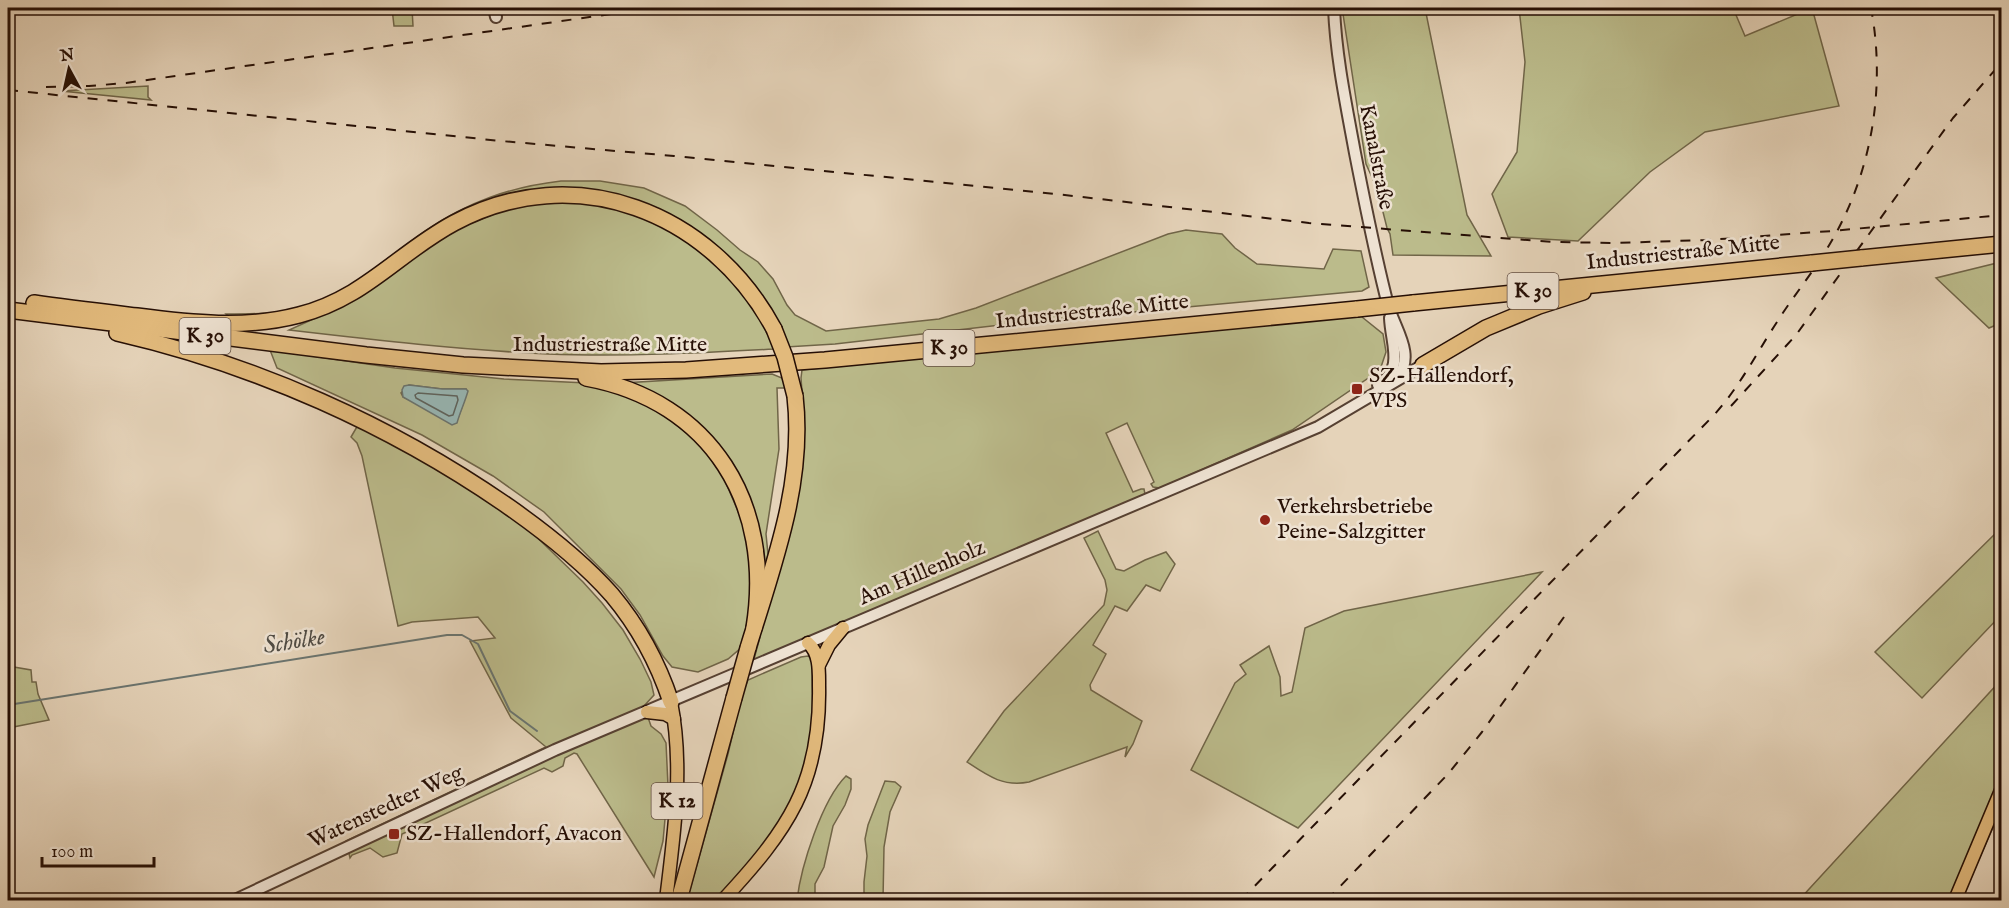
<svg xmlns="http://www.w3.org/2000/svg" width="2009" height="908" viewBox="0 0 2009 908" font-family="'IM FELL English',serif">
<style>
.green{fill:#bbbb8b;stroke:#706548;stroke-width:1.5;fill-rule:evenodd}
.water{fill:#97b7b5;stroke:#6a746f;stroke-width:1.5}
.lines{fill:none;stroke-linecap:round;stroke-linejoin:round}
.shore{stroke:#5e635d;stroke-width:1.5}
.stream{stroke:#6a746f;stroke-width:2}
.minor-casing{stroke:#564032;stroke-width:14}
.major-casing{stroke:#260f05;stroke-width:15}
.highway-casing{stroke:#260f05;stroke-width:18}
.minor{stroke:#eee2d2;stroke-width:10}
.major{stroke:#e2ba7c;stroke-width:12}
.highway{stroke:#e2ba7c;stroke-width:15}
.rail{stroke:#260f05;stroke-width:2;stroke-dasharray:10 10;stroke-linecap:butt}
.highway-bridge-casing{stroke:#260f05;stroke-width:18;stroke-linecap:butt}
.highway-bridge{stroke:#e2ba7c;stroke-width:15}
.poi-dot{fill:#8f2418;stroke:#eee2d2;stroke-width:2}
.labels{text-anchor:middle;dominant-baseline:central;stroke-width:5;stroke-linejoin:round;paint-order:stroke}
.shield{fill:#eee2d2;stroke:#624e42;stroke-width:1.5}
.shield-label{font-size:21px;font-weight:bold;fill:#260f05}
.street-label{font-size:22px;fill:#260f05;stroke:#eee2d2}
.poi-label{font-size:22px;fill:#260f05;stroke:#eee2d2;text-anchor:start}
.water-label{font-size:24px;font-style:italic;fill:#4e4a43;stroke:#eee2d2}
</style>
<rect width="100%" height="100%" fill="#e5d3b9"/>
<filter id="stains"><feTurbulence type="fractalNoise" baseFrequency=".00333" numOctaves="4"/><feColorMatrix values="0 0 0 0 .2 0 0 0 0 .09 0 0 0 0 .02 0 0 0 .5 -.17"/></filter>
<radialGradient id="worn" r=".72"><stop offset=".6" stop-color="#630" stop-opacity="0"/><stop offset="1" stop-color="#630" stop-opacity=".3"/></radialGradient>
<g class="green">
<polygon points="392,8 412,8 413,26 394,26"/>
<polygon points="1344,8 1425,8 1467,215 1491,256 1393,255 1390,234 1387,228 1377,188 1366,164 1343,14"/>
<polygon points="1519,8 1733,8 1745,36 1812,8 1839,106 1705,132 1650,172 1578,241 1508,237 1492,194 1517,152 1525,62"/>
<polygon points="148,86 148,97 151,100 61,91"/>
<path d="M561 181H600L644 188 685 206 717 230 740 250 758 262 773 279 787 305 795 315 826 331 939 319 976 308 1168 234 1186 230 1222 234 1235 248 1257 264 1324 269 1333 249 1361 251 1369 287 1362 291 1045 320 835 344 786 347 761 300 650 209 507 199 362 283 302 311 230 318 226 314C257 314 289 314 317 303 358 286 389 256 425 231 467 202 510 187 561 181Z"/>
<path d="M563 201 607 206 652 220 706 252 759 311 775 349C700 353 624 357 548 354 461 350 375 340 289 330L353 301 451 231 512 207Z"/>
<polygon points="2001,262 2001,323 1989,328 1936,278"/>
<polygon points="1357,313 1383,334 1386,352 1380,370 1292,430 1160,488 1153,487 1151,484 1154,482 1127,423 1106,433 1133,492 1141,489 1144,489 1145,494 1143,497 753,663 760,637 758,635 803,406 801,378 802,370"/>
<path d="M270 350 395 368 504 379 587 383 650 404 691 436 704 450 723 476 743 523 752 571 750 616 742 647 728 659 698 672 672 667 663 656 640 615 621 589 544 512 493 476 422 435 277 368ZM409 385 442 389H466C466 400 460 412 456 423L403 397 401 393Z"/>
<polygon points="772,374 782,378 788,388 777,388 779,449 766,534 768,554 762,594 731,468 623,383"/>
<polygon points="358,425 415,450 514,515 583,582 602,603 623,630 640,659 651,682 654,695 644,706 651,726 661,734 666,743 668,786 663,841 654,877 577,754 574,753 565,758 563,766 552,772 544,768 402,834 397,853 383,857 370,848 352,855 350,858 346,841 546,747 511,718 470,641 495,638 478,617 412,622 398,626 362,456 357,443 351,437"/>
<polygon points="2001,528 2001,615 1922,698 1875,652"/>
<path d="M1098 531 1116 569 1124 571 1145 560 1166 552 1175 564 1160 591 1146 585 1127 611 1115 606 1093 645 1106 654 1090 685 1091 690 1142 721 1133 744 1125 757 1127 747 1029 782C1003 787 988 776 967 762L1004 711 1104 605 1107 590 1105 580 1084 538Z"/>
<polygon points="1542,572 1298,828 1191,770 1235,683 1246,674 1240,665 1269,646 1280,677 1281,696 1292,692 1305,628 1344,611"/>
<polygon points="808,656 812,659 813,736 807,768 783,823 719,900 687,900 728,754 742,694 748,680 801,657"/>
<polygon points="8,666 31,670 32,682 36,682 38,694 49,720 8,728 8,694 11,693"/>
<polygon points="2001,680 2001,809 1961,900 1799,900"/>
<path d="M846 776 851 779V789L845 805 833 826 824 867 815 884V900H797C801 866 822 800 846 776Z"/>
<polygon points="885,781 895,782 901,787 890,812 884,847 883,900 864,900 864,882 867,856 865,839 868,825"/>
</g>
<path class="water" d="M409 385 442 389H466L468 391C465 402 460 412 457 423L452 425 403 397 402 390 404 386Z"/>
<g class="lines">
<polygon class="shore" points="418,393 457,396 458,400 453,415 449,416 416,398 415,395"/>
<polyline class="stream" points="8,705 447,635 462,635 478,644 510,711 537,731"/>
<defs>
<g id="minor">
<polyline points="494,8 496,17"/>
<path d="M1334 8C1336 57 1346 104 1355 153 1365 204 1375 255 1388 305 1395 330 1415 353 1398 378"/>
<path d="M1378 385C1405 369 1391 344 1390 318"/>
<polyline points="235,900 555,750 1318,427 1423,365"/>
</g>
<g id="major">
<polyline points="819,665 829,645 843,628"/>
<polyline points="647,712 665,714 674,719"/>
<path d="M666 900C674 834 684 768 671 702"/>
<path d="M723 900C787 831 821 784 819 686 819 672 820 653 808 643"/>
<polyline points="1955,900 2002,788"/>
</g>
<g id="highway">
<polyline points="1861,258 2002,244"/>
<path d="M34 303C68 308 103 312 137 316 191 323 246 329 299 315 365 298 398 253 454 223 575 158 711 212 774 329"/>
<polyline points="1413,303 1812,263"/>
<polyline points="8,310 366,355 463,365 601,372 686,370 825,360 1357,309"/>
<path d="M117 333C256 365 391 425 509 507 546 533 582 561 612 595 638 626 658 663 671 702"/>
<polyline points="1423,365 1486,328 1539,306 1583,292"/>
<path d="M586 378C712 401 774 505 754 628"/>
<path d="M748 648C773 566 805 483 795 396"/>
<polyline points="679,900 734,698"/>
</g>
</defs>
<use href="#minor" class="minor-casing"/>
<use href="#major" class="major-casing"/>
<use href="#highway" class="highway-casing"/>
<use href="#minor" class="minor"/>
<use href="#major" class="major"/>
<use href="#highway" class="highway"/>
<g class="rail">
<polyline points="46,87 89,86 126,83 653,8"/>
<polyline points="8,90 501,141 674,156 1056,194 1309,223 1553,242 1613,243 1708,240 1832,231 2002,215"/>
<polyline points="1731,406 1796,335 1953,118 2002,62"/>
<path d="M1241 900 1713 416C1739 388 1756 354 1777 322 1794 295 1815 270 1831 242 1872 172 1886 87 1871 8"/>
<polyline points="1327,900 1448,774 1482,732 1569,610"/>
</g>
<defs>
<g id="highway-bridge">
<polyline points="1812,263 1861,258"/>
<polyline points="1357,309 1413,303"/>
<polyline points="774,329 785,357 795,396"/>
<polyline points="734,698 748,648"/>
</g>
</defs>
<use href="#highway-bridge" class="highway-bridge-casing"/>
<use href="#highway-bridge" class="highway-bridge"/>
</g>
<g class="poi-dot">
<rect x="1351" y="383" width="12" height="12" rx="3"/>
<circle cx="1265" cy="520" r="6"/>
<rect x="388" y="828" width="12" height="12" rx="3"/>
</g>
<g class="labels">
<g class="shield">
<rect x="1507.5" y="273" width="51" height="36" rx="4.5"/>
<rect x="179.5" y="318" width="51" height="36" rx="4.5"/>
<rect x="923.5" y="330" width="51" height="36" rx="4.5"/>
<rect x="651.5" y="783" width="51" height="36" rx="4.5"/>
</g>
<g class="shield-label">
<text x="1533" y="291">K 30</text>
<text x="205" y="336">K 30</text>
<text x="949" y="348">K 30</text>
<text x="677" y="801">K 12</text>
</g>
<g class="street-label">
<text transform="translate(1376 157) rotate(79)">Kanalstraße</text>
<text transform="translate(1683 253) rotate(-6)">Industriestraße Mitte</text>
<text transform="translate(1092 312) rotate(-6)">Industriestraße Mitte</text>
<text x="610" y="345">Industriestraße Mitte</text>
<text transform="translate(922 573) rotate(-23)">Am Hillenholz</text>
<text transform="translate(386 807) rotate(-25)">Watenstedter Weg</text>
</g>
<g class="poi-label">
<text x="1369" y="376">SZ-Hallendorf,<tspan x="1369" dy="25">VPS</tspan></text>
<text x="1277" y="507">Verkehrsbetriebe<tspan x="1277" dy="25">Peine-Salzgitter</tspan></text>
<text x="406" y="834">SZ-Hallendorf, Avacon</text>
</g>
<g class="water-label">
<text transform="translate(294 642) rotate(-9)">Schölke</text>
</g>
</g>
<rect width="2009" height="908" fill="none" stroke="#e5d3b9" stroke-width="30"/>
<rect x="9" y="9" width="1991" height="890" fill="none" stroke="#260f05" stroke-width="3"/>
<rect x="15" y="15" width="1979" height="878" fill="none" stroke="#260f05" stroke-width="1.5"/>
<g transform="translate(69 69) rotate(352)" stroke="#eee2d2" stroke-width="4.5" paint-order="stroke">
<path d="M0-4.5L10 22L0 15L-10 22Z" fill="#260f05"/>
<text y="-9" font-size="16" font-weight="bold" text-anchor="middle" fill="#260f05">N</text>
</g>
<path d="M42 857v9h112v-9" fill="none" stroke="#260f05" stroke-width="3"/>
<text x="51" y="857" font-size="18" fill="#260f05" stroke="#eee2d2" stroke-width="4.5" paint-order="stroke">100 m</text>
<rect width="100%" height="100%" filter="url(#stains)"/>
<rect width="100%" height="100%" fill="url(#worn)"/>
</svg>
